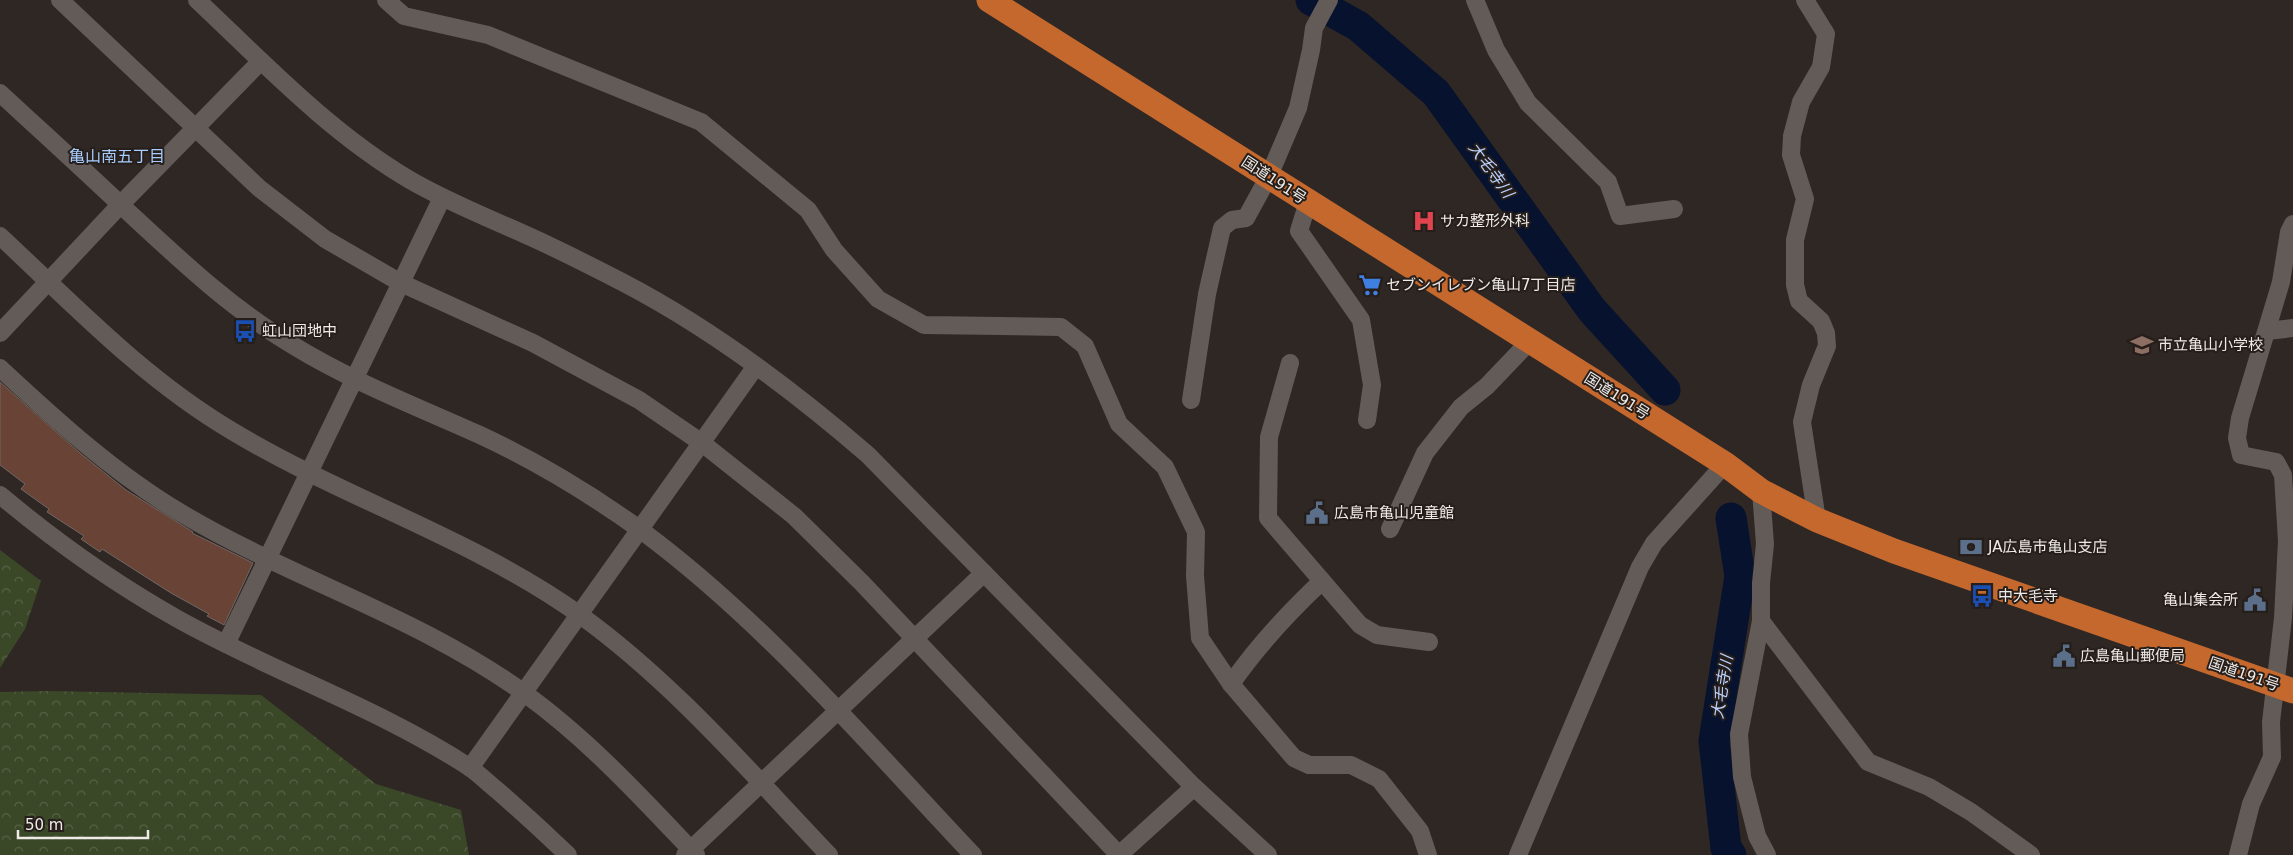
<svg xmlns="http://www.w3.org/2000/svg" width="2293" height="855" viewBox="0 0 2293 855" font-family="'DejaVu Sans','Noto Sans JP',sans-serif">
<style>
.forest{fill:url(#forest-crowns)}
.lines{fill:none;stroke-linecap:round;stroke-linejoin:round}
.river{stroke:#07122e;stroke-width:31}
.building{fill:#694335;stroke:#706764}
.minor{stroke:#635b57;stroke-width:18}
.highway{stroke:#c4682e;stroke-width:25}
.labels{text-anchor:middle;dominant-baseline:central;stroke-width:4;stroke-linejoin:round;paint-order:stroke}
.street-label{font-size:15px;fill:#efeae7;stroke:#251e1a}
.poi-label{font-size:15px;fill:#efeae7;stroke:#251e1a;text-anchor:start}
.neighbourhood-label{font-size:16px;fill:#a7ccfd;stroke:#251e1a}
.water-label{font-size:16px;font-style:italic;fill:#b9d0ff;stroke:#251e1a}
</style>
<defs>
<pattern id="forest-crowns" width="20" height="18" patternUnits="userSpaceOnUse" patternTransform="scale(1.25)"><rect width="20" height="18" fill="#3a4827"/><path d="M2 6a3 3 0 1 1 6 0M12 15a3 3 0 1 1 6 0" fill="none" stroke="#576346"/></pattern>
</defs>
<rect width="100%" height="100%" fill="#2f2724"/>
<g class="forest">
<polygon points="0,550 41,581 25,629 0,668"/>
<polygon points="47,691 261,695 376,784 461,810 469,855 0,855 0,692"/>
</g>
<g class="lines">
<g class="river">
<polyline points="1311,0 1358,26 1436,93 1592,310 1665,390"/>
<polyline points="1731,855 1726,848 1714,741 1740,576 1731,518"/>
</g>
</g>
<polygon class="building" points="0,382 80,453 126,490 193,532 192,533 253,563 224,625 207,616 209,614 171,593 102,549 100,552 81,539 84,536 47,512 49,509 21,489 25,484 0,465"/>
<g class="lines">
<g class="minor">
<polyline points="60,0 259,188 325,239 401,283 533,343 639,400 702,443 794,516 862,583 1119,855"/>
<path d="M197 0C265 64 329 132 410 180 446 201 486 217 524 234 558 249 591 266 624 283 712 329 793 390 868 455L1194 787 1268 855"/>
<polyline points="386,0 404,16 488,35 701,122 808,210 834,250 878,299 924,325 1061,327 1085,346 1119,424 1165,467 1196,532 1195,576 1200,638 1231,684 1294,758 1309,765 1351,765 1379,779 1420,831 1428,855"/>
<polyline points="1475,0 1496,50 1528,103 1608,182 1620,216 1674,209"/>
<polyline points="1805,0 1826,34 1821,67 1801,102 1792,136 1791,155 1805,199 1795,240 1795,285 1799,301 1821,321 1826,333 1827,346 1811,385 1802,422 1817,520"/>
<path d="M0 93C41 131 83 169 124 208 178 258 230 308 294 346 353 382 418 407 480 435 536 461 592 495 642 531 766 623 867 743 973 855"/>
<polyline points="1308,202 1299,231 1361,320 1372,385 1367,420"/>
<path d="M0 236C74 305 144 379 232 431 345 499 472 538 580 615 673 682 750 772 829 855"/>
<polyline points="2267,331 2293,328"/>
<polyline points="0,333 121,204 261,61"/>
<polyline points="1290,363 1269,437 1268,518 1360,625 1377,635 1429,642"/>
<path d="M0 368C57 421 114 473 181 513 292 579 419 617 524 693 588 739 642 798 696 855"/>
<polyline points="1191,400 1207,294 1222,228 1232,220 1246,218 1269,176 1298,108 1311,50 1314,28 1329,0"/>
<polyline points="1761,491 1765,544 1761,583 1761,621 1868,762 1929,787 1971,812 2031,855"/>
<path d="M0 495C55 541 114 583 176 618 272 672 377 707 469 767 479 774 488 783 498 791 522 812 545 833 568 855"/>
<polyline points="1390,529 1425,453 1461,407 1487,386 1530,341"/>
<polyline points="1761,621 1739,734 1742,777 1757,836 1767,855"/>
<polyline points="226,644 442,198"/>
<path d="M1231 684C1258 645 1288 613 1322 581"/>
<polyline points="470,768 756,366"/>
<polyline points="685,855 984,573"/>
<polyline points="1119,855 1194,787"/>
<polyline points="1518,855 1640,567 1654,543 1725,464"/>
<polyline points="2238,855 2251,804 2272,757 2271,722 2283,618 2287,541 2283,475 2276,462 2241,455 2237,438 2240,418 2281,282 2289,232 2293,224"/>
</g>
<polyline class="highway" points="989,0 1725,464 1761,491 1817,520 1894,551 2293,691"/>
</g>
<defs>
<symbol id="hospital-bare" viewBox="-9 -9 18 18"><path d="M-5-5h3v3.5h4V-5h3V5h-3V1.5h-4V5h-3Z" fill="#e0444e" stroke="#251e1a" stroke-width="2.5" paint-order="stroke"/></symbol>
<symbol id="supermarket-bare" viewBox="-9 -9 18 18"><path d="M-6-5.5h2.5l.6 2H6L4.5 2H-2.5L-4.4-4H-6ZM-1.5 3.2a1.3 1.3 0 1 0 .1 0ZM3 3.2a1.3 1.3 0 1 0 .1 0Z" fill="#3f7fe0" stroke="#251e1a" stroke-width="2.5" paint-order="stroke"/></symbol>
<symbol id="bus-bare" viewBox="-9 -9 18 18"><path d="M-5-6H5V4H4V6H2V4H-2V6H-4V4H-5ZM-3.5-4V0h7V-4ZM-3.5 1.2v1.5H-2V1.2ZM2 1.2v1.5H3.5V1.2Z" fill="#1a4fb4" stroke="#251e1a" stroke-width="2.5" paint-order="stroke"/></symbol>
<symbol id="school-bare" viewBox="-9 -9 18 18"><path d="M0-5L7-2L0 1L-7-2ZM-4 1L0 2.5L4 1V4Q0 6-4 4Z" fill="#8d6e63" stroke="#251e1a" stroke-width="2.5" paint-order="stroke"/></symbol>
<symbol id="civic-bare" viewBox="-9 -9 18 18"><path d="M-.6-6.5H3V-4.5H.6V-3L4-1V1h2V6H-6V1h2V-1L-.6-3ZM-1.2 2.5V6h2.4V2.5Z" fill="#5c6f8a" stroke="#251e1a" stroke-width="2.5" paint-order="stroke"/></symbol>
<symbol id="bank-bare" viewBox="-9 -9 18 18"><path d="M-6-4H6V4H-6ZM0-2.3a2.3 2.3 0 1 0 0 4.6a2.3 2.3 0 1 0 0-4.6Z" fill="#5c6f8a" stroke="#251e1a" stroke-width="2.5" paint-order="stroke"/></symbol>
</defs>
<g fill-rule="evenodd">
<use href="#hospital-bare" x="1408" y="205" width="32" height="32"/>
<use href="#supermarket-bare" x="1354" y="269" width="32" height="32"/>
<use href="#bus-bare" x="229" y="315" width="32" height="32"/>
<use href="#school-bare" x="2126" y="329" width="32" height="32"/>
<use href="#civic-bare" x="1301" y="497" width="32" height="32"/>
<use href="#bank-bare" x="1955" y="531" width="32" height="32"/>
<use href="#bus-bare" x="1966" y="580" width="32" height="32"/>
<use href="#civic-bare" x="2239" y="584" width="32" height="32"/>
<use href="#civic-bare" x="2048" y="640" width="32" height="32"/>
</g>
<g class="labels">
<g class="street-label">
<text transform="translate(1274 180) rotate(33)">国道191号</text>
<text transform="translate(1617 396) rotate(32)">国道191号</text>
<text transform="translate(2244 674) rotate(19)">国道191号</text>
</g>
<g class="poi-label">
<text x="1440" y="221">サカ整形外科</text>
<text x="1386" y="285">セブンイレブン亀山7丁目店</text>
<text x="262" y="331">虹山団地中</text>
<text x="2158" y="345">市立亀山小学校</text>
<text x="1334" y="513">広島市亀山児童館</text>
<text x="1988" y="547">JA広島市亀山支店</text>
<text x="1998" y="596">中大毛寺</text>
<text x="2238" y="600" text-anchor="end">亀山集会所</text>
<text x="2080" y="656">広島亀山郵便局</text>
</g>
<g class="neighbourhood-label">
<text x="117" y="156">亀山南五丁目</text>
</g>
<g class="water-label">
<text transform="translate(1491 170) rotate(54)">大毛寺川</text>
<text transform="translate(1722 687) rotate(-81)">大毛寺川</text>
</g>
</g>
<path d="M18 830v8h130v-8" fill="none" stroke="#efeae7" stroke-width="2.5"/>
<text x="25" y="830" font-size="15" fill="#efeae7" stroke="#251e1a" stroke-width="4" paint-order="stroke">50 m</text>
</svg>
